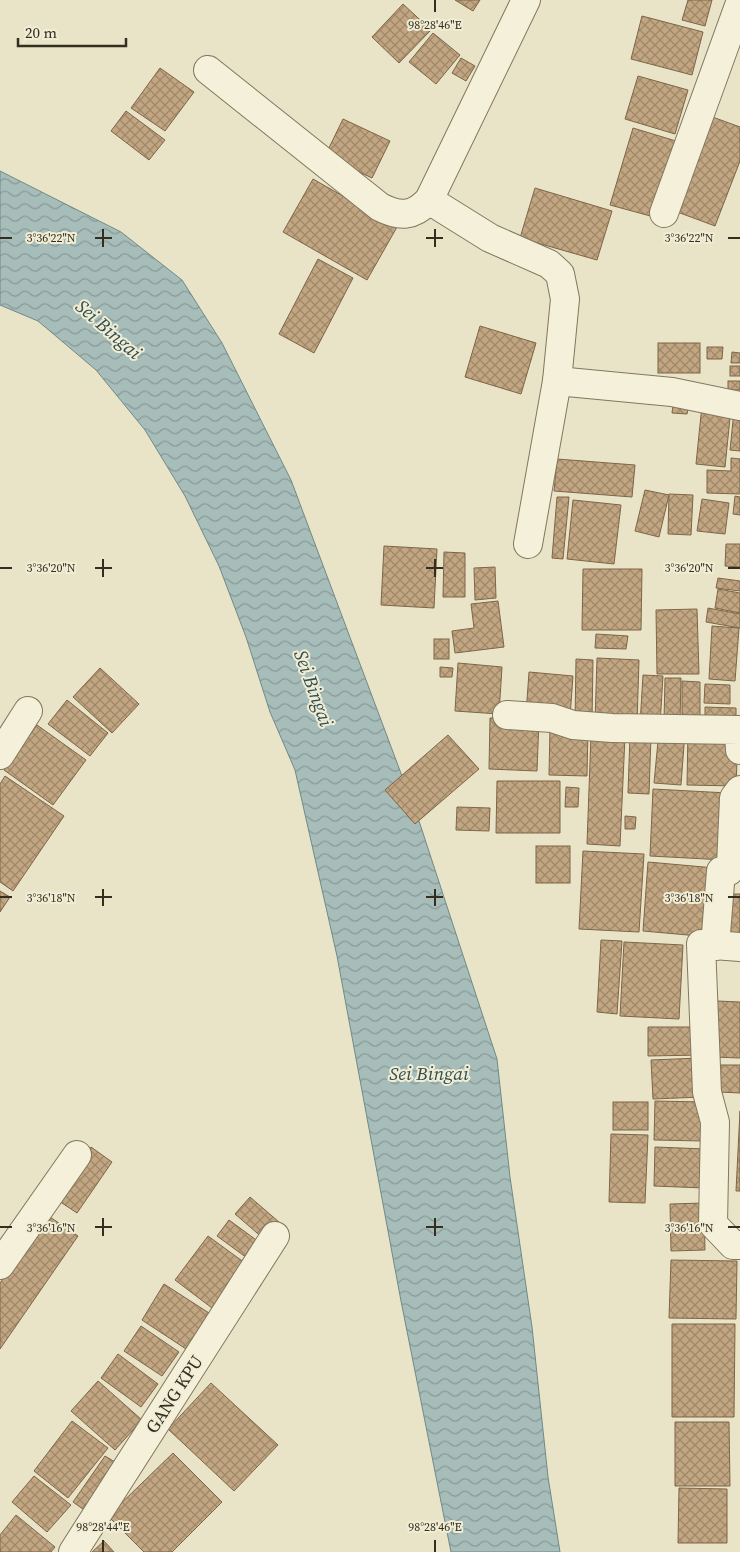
<svg xmlns="http://www.w3.org/2000/svg" width="740" height="1552" viewBox="0 0 740 1552" font-family="'Source Serif 4',serif">
<style>
.water{fill:url(#water-waves);stroke:#6f8a87}
.building{fill:url(#building-cross-hatch);stroke:#7e6547}
.lines{fill:none;stroke-linecap:round;stroke-linejoin:round}
.minor-casing{stroke:#82775e;stroke-width:30}
.minor{stroke:#f5f0d9;stroke-width:28}
.ticks{fill:none;stroke:#342d20;stroke-width:2}
.labels{text-anchor:middle;dominant-baseline:central;stroke-width:4;stroke-linejoin:round;paint-order:stroke}
.street-label{font-size:18px;fill:#342d20;stroke:#f1edd5}
.water-label{font-size:19px;font-style:italic;fill:#314f52;stroke:#f1edd5}
.ticks-label{font-size:12px;text-anchor:middle;fill:#342d20;stroke:#f1edd5;stroke-width:4;stroke-linejoin:round;paint-order:stroke}
</style>
<defs>
<pattern id="water-waves" width="16" height="10" patternUnits="userSpaceOnUse" patternTransform="scale(1.25)"><rect width="16" height="10" fill="#a7bdba"/><path d="M0 5q4-4 8 0t8 0" fill="none" stroke="#899a97"/></pattern>
<pattern id="building-cross-hatch" width="8" height="8" patternUnits="userSpaceOnUse" patternTransform="scale(1.25)"><rect width="8" height="8" fill="#c2a681"/><path d="M0 0l8 8M0 8l8-8" fill="none" stroke="#9e8869"/></pattern>
</defs>
<rect width="100%" height="100%" fill="#e9e4c7"/>
<polygon class="water" points="0,171 121,232 182,280 222,343 291,480 420,824 497,1059 510,1177 532,1327 548,1477 560,1552 451,1552 401,1301 337,956 295,770 270,712 246,637 219,566 185,496 145,430 96,370 38,321 0,305"/>
<g class="building">
<polygon points="455,0 480,0 473,11"/>
<polygon points="688,0 712,0 705,26 682,20"/>
<polygon points="403,4 431,30 399,63 372,37"/>
<polygon points="642,16 703,32 692,75 631,59"/>
<polygon points="433,33 460,55 436,84 409,62"/>
<polygon points="461,58 475,66 466,81 452,73"/>
<polygon points="160,68 194,92 165,131 131,108"/>
<polygon points="638,76 688,90 675,134 625,119"/>
<polygon points="126,111 165,140 149,160 111,131"/>
<polygon points="707,115 740,127 740,161 715,226 672,210"/>
<polygon points="343,119 390,141 372,178 325,156"/>
<polygon points="633,128 676,141 654,217 610,205"/>
<polygon points="313,179 397,227 367,280 283,232"/>
<polygon points="535,188 612,211 597,260 520,238"/>
<polygon points="318,259 353,278 314,353 279,334"/>
<polygon points="480,326 536,343 521,394 465,377"/>
<rect x="658" y="343" width="42" height="30"/>
<polygon points="707,347 723,347 722,359 707,359"/>
<polygon points="732,352 740,353 740,363 731,363"/>
<rect x="730" y="366" width="10" height="10"/>
<rect x="728" y="381" width="12" height="9"/>
<polygon points="674,397 690,400 687,414 672,413"/>
<polygon points="702,405 731,408 725,467 696,464"/>
<polygon points="734,411 740,412 740,451 730,450"/>
<polygon points="731,458 740,459 740,494 707,493 707,470 731,471"/>
<polygon points="557,459 635,465 632,497 554,491"/>
<polygon points="645,490 669,495 659,537 635,531"/>
<polygon points="669,494 693,495 691,535 668,534"/>
<polygon points="735,496 740,497 740,515 733,514"/>
<polygon points="557,497 569,497 563,559 552,558"/>
<polygon points="702,499 729,503 725,534 697,531"/>
<polygon points="573,500 621,505 614,564 567,559"/>
<polygon points="726,544 740,544 740,567 725,566"/>
<polygon points="384,546 437,549 434,608 381,605"/>
<polygon points="444,552 465,553 465,597 443,597"/>
<polygon points="495,567 496,598 475,600 474,568"/>
<polygon points="583,569 642,569 641,630 582,630"/>
<polygon points="718,578 740,581 740,591 716,588"/>
<polygon points="718,589 740,593 740,613 715,608"/>
<polygon points="498,601 504,647 455,653 452,631 474,628 471,604"/>
<polygon points="708,608 740,614 740,628 706,622"/>
<polygon points="697,609 699,674 657,674 656,610"/>
<polygon points="712,626 739,628 735,681 709,679"/>
<polygon points="596,634 628,636 626,649 595,648"/>
<rect x="434" y="639" width="15" height="20"/>
<polygon points="597,658 639,660 637,724 595,722"/>
<polygon points="576,659 593,660 592,722 575,722"/>
<polygon points="458,663 502,667 499,714 455,711"/>
<polygon points="440,667 453,668 452,677 440,677"/>
<polygon points="100,668 139,704 112,733 73,697"/>
<polygon points="529,672 573,676 570,717 526,714"/>
<polygon points="643,675 663,676 660,725 640,724"/>
<polygon points="665,678 681,678 680,721 664,721"/>
<polygon points="682,681 700,682 700,724 682,724"/>
<polygon points="705,684 730,685 730,704 704,703"/>
<polygon points="67,700 108,733 90,756 48,724"/>
<polygon points="705,707 736,708 736,727 705,727"/>
<polygon points="490,718 539,720 537,771 489,769"/>
<polygon points="37,725 86,760 53,805 4,770"/>
<polygon points="550,728 588,729 587,776 549,775"/>
<polygon points="688,730 738,732 736,786 687,785"/>
<polygon points="659,731 685,732 681,785 654,783"/>
<polygon points="448,735 479,769 415,824 385,790"/>
<polygon points="591,735 625,737 620,846 587,844"/>
<polygon points="630,735 651,736 649,794 628,793"/>
<polygon points="5,776 64,816 13,891 0,882 0,784"/>
<polygon points="497,781 560,781 560,833 496,833"/>
<polygon points="566,787 579,788 578,807 565,807"/>
<polygon points="653,789 728,793 725,860 650,856"/>
<polygon points="457,807 490,808 489,831 456,830"/>
<polygon points="625,816 636,817 635,829 625,829"/>
<rect x="536" y="846" width="34" height="37"/>
<polygon points="583,851 644,854 639,932 579,929"/>
<polygon points="648,862 715,868 710,937 643,931"/>
<polygon points="0,891 10,897 0,912"/>
<polygon points="731,894 740,894 740,935 730,934"/>
<polygon points="601,940 622,941 617,1014 597,1012"/>
<polygon points="624,942 683,945 679,1019 620,1016"/>
<polygon points="717,1001 740,1002 740,1058 714,1057"/>
<polygon points="648,1027 701,1027 702,1055 648,1056"/>
<polygon points="700,1058 702,1097 653,1099 651,1060"/>
<polygon points="721,1065 740,1065 740,1093 719,1092"/>
<polygon points="655,1101 704,1102 703,1141 654,1140"/>
<rect x="613" y="1102" width="35" height="28"/>
<polygon points="740,1111 740,1191 736,1191"/>
<polygon points="611,1134 648,1135 645,1203 609,1202"/>
<polygon points="91,1147 112,1162 77,1213 56,1199"/>
<polygon points="655,1147 706,1149 704,1188 654,1186"/>
<polygon points="250,1197 279,1222 264,1239 235,1214"/>
<polygon points="704,1203 705,1250 671,1251 670,1204"/>
<polygon points="47,1215 78,1236 0,1349 0,1283"/>
<polygon points="229,1220 259,1242 247,1258 217,1236"/>
<polygon points="208,1236 245,1263 212,1308 175,1280"/>
<polygon points="671,1260 737,1261 736,1319 669,1318"/>
<polygon points="164,1284 209,1313 186,1349 142,1320"/>
<polygon points="672,1324 735,1324 734,1417 672,1417"/>
<polygon points="141,1326 179,1352 162,1376 124,1351"/>
<polygon points="118,1354 158,1384 141,1407 101,1378"/>
<polygon points="98,1381 142,1420 115,1450 71,1411"/>
<polygon points="211,1383 278,1445 234,1491 168,1429"/>
<polygon points="72,1421 108,1448 68,1498 34,1471"/>
<polygon points="675,1422 729,1422 730,1486 675,1486"/>
<polygon points="173,1453 222,1502 172,1552 144,1552 108,1516"/>
<polygon points="105,1456 120,1465 87,1512 73,1502"/>
<polygon points="34,1476 71,1505 47,1532 12,1502"/>
<polygon points="679,1488 727,1489 727,1543 678,1543"/>
<polygon points="16,1515 55,1547 51,1552 0,1552 0,1535"/>
<polygon points="104,1541 114,1552 92,1552"/>
</g>
<g class="lines">
<defs>
<g id="minor">
<path d="M208 70 380 207C400 217 413 217 429 200L526 0"/>
<polyline points="429,200 490,238 549,264 560,274 565,299 557,381 528,544"/>
<polyline points="664,213 740,3"/>
<polyline points="557,381 672,392 740,406"/>
<polyline points="507,715 552,718 573,725 612,728 739,730 740,750"/>
<polyline points="0,755 28,711"/>
<polyline points="715,946 721,871 729,871 731,866 734,798 740,790"/>
<polyline points="740,947 701,944 707,1092 715,1122 713,1224 733,1245 740,1245"/>
<polyline points="0,1265 77,1155"/>
<polyline points="73,1552 275,1236"/>
</g>
</defs>
<use href="#minor" class="minor-casing"/>
<use href="#minor" class="minor"/>
</g>
<path class="ticks" d="M435 0V12M103 229V247M435 229V247M0 238H12M95 238H112M426 238H443M728 238H740M103 559V577M435 559V577M0 568H12M95 568H112M426 568H443M728 568H740M103 889V906M435 889V906M0 897H12M95 897H112M426 897H443M728 897H740M103 1218V1236M435 1218V1236M0 1227H12M95 1227H112M426 1227H443M728 1227H740M103 1540V1552M435 1540V1552"/>
<g class="labels">
<g class="street-label">
<text transform="translate(174 1394) rotate(-57)">GANG KPU</text>
</g>
<g class="water-label">
<text transform="translate(109 329) rotate(41)">Sei Bingai</text>
<text transform="translate(314 688) rotate(70)">Sei Bingai</text>
<text x="429" y="1073">Sei Bingai</text>
</g>
</g>
<g class="ticks-label">
<text x="435" y="29">98°28'46"E</text>
<text x="51" y="242">3°36'22"N</text>
<text x="689" y="242">3°36'22"N</text>
<text x="51" y="572">3°36'20"N</text>
<text x="689" y="572">3°36'20"N</text>
<text x="51" y="902">3°36'18"N</text>
<text x="689" y="902">3°36'18"N</text>
<text x="51" y="1232">3°36'16"N</text>
<text x="689" y="1232">3°36'16"N</text>
<text x="103" y="1531">98°28'44"E</text>
<text x="435" y="1531">98°28'46"E</text>
</g>
<path d="M18 38v8h108v-8" fill="none" stroke="#342d20" stroke-width="2.5"/>
<text x="25" y="38" font-size="15" fill="#342d20" stroke="#f1edd5" stroke-width="4" paint-order="stroke">20 m</text>
</svg>
